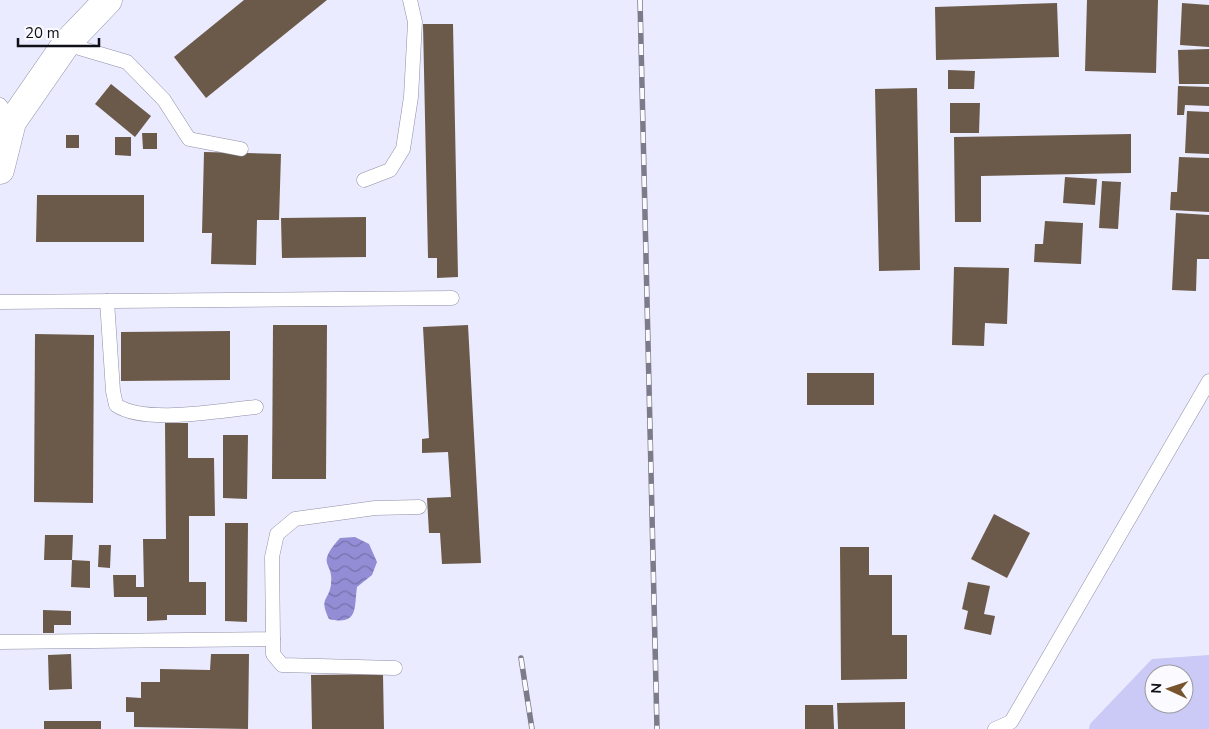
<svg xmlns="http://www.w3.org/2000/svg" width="1209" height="729" viewBox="0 0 1209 729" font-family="'Nunito Sans',sans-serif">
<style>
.green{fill:#cbc9f5;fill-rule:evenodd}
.water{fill:url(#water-waves)}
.building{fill:#6b5a49}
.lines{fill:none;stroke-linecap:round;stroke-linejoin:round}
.lane-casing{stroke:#8f8fa6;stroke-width:15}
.street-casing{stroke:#8f8fa6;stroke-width:29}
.lane{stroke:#fff;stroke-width:14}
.street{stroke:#fff;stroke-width:28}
.rail-casing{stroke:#7b7b89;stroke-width:5.5}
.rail{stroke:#fafaff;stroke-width:4;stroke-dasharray:11;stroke-linecap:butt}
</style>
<defs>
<pattern id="water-waves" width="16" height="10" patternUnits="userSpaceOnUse" patternTransform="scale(1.25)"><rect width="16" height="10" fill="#928dd4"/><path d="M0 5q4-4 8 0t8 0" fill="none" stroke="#7672ab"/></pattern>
</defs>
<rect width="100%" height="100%" fill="#ebebff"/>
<path class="green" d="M1209 655V729H1089L1090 724 1152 659ZM1154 674H1184V704H1154Z"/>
<path class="water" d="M355 537 369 544 377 562 372 575 357 587C354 607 359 626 329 619 319 597 328 602 331 585 335 561 314 567 340 538Z"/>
<g class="building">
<polygon points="244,0 327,0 206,98 174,57"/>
<polygon points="1087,0 1158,0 1156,73 1085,71"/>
<polygon points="1057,3 1059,57 936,60 935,7"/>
<polygon points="1182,3 1209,5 1209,47 1180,45"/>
<polygon points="423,24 453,24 458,277 437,278 437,258 428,258"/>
<polygon points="1209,49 1209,84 1179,84 1178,50"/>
<polygon points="948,70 975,71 974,89 948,89"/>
<polygon points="111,84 151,116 135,137 95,104"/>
<polygon points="1178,86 1209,87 1209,106 1185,105 1184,115 1177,115"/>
<polygon points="917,88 920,270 879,271 875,89"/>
<polygon points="950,103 980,103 979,133 950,133"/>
<polygon points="1187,111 1209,112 1209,154 1185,153"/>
<polygon points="142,133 157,133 157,149 143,149"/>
<polygon points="1131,134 1131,173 981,176 981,222 955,222 954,137"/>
<rect x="66" y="135" width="13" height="13"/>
<polygon points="115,137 131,137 131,156 115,155"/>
<polygon points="204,152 281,154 279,220 257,220 256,265 211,264 212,233 202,233"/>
<polygon points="1179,157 1209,158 1209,212 1170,210 1171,192 1177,192"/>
<polygon points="1065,177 1097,179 1095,205 1063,203"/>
<polygon points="1102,181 1121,182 1118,229 1099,228"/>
<polygon points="37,195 144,195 144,242 36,242"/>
<polygon points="1176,213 1209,215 1209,259 1197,259 1196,291 1172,290"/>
<polygon points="366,217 366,257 282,258 281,218"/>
<polygon points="1045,221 1083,223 1081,264 1034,262 1035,244 1043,244"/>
<polygon points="954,267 1009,268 1007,324 985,323 984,346 952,345"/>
<polygon points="273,325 327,325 326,479 272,479"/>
<polygon points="468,325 481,563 442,564 440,533 429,533 427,498 451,497 448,452 422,453 422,439 429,438 423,327"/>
<polygon points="230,331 230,380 121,381 121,332"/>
<polygon points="35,334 94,335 93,503 34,502"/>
<rect x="807" y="373" width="67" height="32"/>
<polygon points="165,423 188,423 188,458 214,458 215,516 189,516 189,582 206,582 206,615 167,615 167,620 147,621 147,597 114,597 113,575 136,575 136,587 144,587 143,539 166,539"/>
<polygon points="223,435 248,435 247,499 223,498"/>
<polygon points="994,514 1030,533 1007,578 971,559"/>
<polygon points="225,523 248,523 247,622 225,621"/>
<polygon points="45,535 73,535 72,560 44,560"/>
<polygon points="99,545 111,545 110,568 98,567"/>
<polygon points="840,547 869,547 869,575 892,575 892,635 907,635 907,679 841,680"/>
<polygon points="72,560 90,561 90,588 71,587"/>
<polygon points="968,582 990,586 984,614 995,616 991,635 964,629 968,611 962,609"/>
<polygon points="43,610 71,611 71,625 54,625 54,633 43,633"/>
<polygon points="71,654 72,689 49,690 48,655"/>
<polygon points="211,654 249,654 248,729 134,727 134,712 126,712 126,697 141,698 141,682 160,682 160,669 210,670"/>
<polygon points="383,674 384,729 312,729 311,675"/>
<polygon points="905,702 905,729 838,729 837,703"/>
<polygon points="805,705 833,705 834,729 805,729"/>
<rect x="44" y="721" width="57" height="8"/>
</g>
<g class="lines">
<defs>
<g id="lane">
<polyline points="66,44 127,62 164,100 189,139 241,149"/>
<polyline points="0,105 12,122"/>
<polyline points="364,180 390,170 403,149 411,97 415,22 410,0"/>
<path d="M107 301 113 391 116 405C145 425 221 410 256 407"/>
<polyline points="0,302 452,298"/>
<polyline points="273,639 273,654 282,665 395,668"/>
<polyline points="0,642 273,639 272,557 277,534 295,519 375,508 419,507"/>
<polyline points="995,729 1011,722 1209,381"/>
</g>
<polyline id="street" points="0,170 12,122 66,44 108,0"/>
</defs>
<use href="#lane" class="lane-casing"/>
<use href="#street" class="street-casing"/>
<use href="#lane" class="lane"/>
<use href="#street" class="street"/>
<defs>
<g id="rail">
<polyline points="640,0 657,729"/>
<polyline points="521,658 532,729"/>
</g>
</defs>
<use href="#rail" class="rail-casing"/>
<use href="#rail" class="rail"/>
</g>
<g transform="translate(1169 689) rotate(273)"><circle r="24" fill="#fafaff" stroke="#9c9ca3"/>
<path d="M0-4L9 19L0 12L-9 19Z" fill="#78542e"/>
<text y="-8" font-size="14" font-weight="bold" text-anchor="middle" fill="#101018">N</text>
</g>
<path d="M18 38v8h81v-8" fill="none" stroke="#101018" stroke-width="2.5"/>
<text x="25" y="38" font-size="15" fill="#101018" stroke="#fafaff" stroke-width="4" paint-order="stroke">20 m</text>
</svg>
